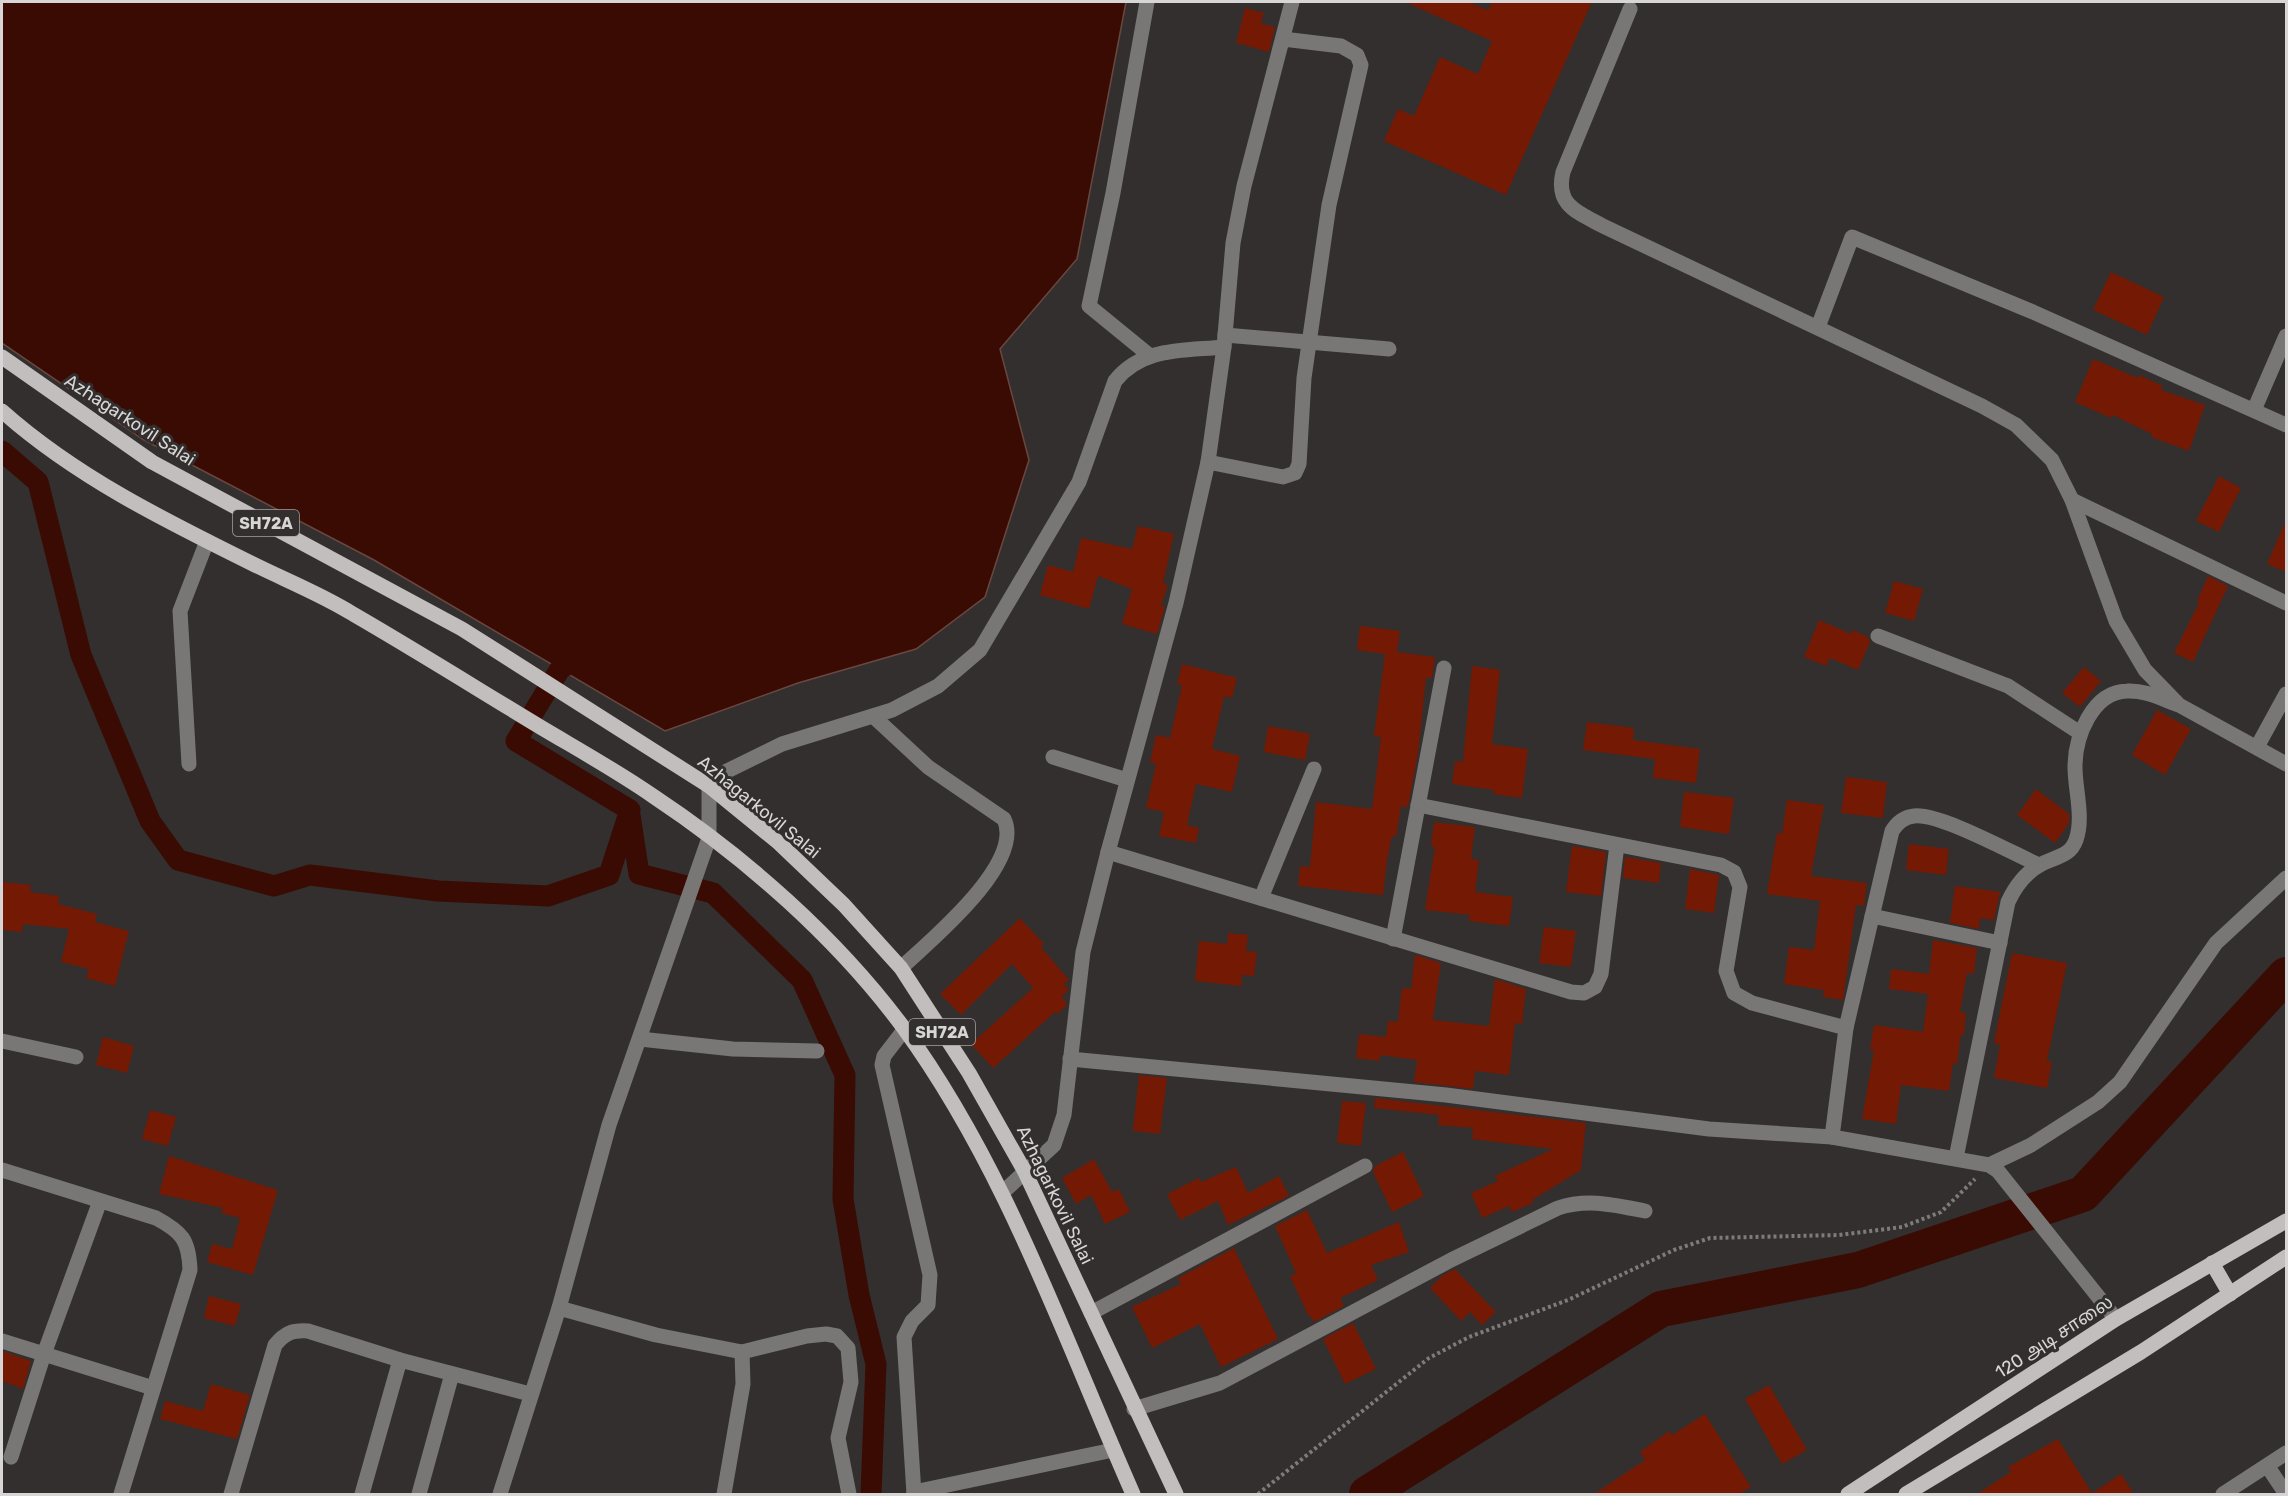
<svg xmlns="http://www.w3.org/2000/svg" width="2288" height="1496" viewBox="0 0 2288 1496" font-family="Rubik,'Noto Sans Tamil',sans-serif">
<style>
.water{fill:#3a0b02;stroke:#694841;stroke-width:1.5}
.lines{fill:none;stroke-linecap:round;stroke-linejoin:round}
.canal{stroke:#3a0b02;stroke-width:21}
.river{stroke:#3a0b02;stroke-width:36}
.building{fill:#741a04}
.path{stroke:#7e7b7b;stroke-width:4;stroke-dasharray:3 3;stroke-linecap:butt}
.minor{stroke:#787776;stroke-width:15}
.major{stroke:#c1bebd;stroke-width:15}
.labels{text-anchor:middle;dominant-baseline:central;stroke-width:6;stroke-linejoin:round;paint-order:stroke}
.shield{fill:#322f2e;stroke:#a6a3a3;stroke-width:1.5}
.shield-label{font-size:16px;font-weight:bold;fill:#d7d5d5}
.street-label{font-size:18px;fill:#d7d5d5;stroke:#322f2e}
</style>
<rect width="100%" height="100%" fill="#322f2e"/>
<polygon class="water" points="2,2 1126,2 1077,259 1000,349 1029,460 985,597 916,649 798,683 665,731 374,560 144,440 2,343"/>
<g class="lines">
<g class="canal">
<polyline points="2,451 38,482 81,655 150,821 178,860 274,886 310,875 438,891 548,896 609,875 630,810 516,741 560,669 584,655"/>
<polyline points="630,815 639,874 713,893 802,980 845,1075 843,1199 859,1295 876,1364 871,1494"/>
</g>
<polyline class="river" points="1367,1494 1661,1309 1858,1270 2083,1194 2286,975"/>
</g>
<g class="building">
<polygon points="1405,2 1468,2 1488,10 1492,2 1592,2 1506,195 1384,141 1398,109 1414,116 1440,57 1478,74 1492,41"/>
<polygon points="1245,8 1264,13 1261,23 1275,27 1269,52 1236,43"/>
<polygon points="2111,272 2164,297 2147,335 2093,310"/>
<polygon points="2093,359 2138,378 2139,375 2163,386 2161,390 2205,405 2189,451 2151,437 2152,434 2113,415 2111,418 2075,402"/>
<polygon points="2219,476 2241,488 2219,532 2196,521"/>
<polygon points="2286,520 2286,572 2267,564"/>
<polygon points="1138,526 1174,534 1163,583 1168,585 1161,605 1165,607 1157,634 1122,624 1132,589 1098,576 1089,609 1040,595 1048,565 1073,572 1081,538 1132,549"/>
<polygon points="2208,576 2228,586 2193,662 2174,653 2199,603 2197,601"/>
<polygon points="1894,581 1923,589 1914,621 1885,613"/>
<polygon points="1819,620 1851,634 1853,630 1868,637 1870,642 1858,670 1830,658 1826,666 1804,657"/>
<polygon points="1360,626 1400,631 1397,652 1435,657 1432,678 1426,678 1418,753 1408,807 1401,806 1396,837 1392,836 1387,860 1383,895 1298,886 1300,866 1310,867 1316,802 1372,809 1381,737 1374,736 1385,654 1357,650"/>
<polygon points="1182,664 1237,678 1232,698 1224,696 1212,749 1240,756 1232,792 1196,784 1187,825 1199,828 1196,843 1159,836 1164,812 1146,808 1156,764 1150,762 1156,735 1170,738 1182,685 1177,684"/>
<polygon points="1472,666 1500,670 1492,744 1528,749 1522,798 1493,794 1494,790 1452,784 1455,761 1463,762"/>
<polygon points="2084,667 2101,681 2080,707 2062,693"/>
<polygon points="2157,710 2191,729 2165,775 2132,755"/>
<polygon points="1587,722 1634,728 1633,740 1700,749 1696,783 1653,778 1655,759 1583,750"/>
<polygon points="1268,726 1310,734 1305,760 1264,752"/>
<polygon points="1846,777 1887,782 1883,818 1841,813"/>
<polygon points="2036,789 2069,814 2069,823 2055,843 2017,815"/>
<polygon points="1684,792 1734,798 1729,834 1680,827"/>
<polygon points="1787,800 1824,805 1811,876 1867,883 1864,906 1856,905 1843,1000 1823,997 1824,990 1784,984 1789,947 1814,950 1820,901 1767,894 1777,833 1782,834"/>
<polygon points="1434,822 1475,827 1471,859 1479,860 1475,892 1513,897 1509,926 1469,921 1470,915 1425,910 1435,847 1431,846"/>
<polygon points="1909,844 1949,849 1946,875 1906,870"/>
<polygon points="1572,846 1606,852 1601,896 1566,892"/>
<polygon points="1625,857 1661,863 1659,883 1623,878"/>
<polygon points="1690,869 1719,875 1714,913 1685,909"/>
<polygon points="2,882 31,885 30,892 59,896 58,904 97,914 95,922 129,931 115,986 86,978 89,969 61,962 69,929 23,924 22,932 2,930"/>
<polygon points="1955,886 2000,892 1994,920 1980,918 1979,929 1950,923"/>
<polygon points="1020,918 1044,944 1041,947 1069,980 1064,984 1069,990 1062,996 1067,1005 1057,1014 1055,1012 993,1068 971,1044 1033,988 1012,964 961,1015 940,994"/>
<polygon points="1544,927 1576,931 1571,967 1539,963"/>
<polygon points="1228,933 1248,935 1246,951 1257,952 1254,976 1242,975 1241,986 1195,981 1199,941 1227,944"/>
<polygon points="1933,940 1977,948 1974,974 1967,973 1960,1012 1966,1013 1964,1035 1961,1034 1957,1064 1953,1063 1949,1091 1901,1085 1896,1124 1862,1119 1874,1050 1870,1050 1874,1025 1923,1032 1928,994 1889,989 1891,969 1929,974"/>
<polygon points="2012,953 2067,963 2047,1061 2052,1062 2047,1088 1994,1078 2000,1045 1994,1043"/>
<polygon points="1415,955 1441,963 1433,1020 1489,1026 1495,979 1526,989 1522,1024 1515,1023 1509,1075 1475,1071 1473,1089 1414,1082 1417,1060 1380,1055 1379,1061 1356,1058 1359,1034 1386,1037 1388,1021 1398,1022 1402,988 1411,989"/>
<polygon points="103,1037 134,1046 127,1073 96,1065"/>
<polygon points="1139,1075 1167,1078 1160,1134 1133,1131"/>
<polygon points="1375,1098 1586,1123 1581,1170 1532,1200 1533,1203 1512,1212 1509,1206 1482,1218 1471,1193 1498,1181 1495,1176 1553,1149 1472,1139 1473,1128 1438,1125 1439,1115 1374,1108"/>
<polygon points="1342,1101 1366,1103 1361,1146 1337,1143"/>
<polygon points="150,1110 176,1117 168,1146 142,1139"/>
<polygon points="1403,1152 1424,1196 1392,1212 1373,1172 1375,1166"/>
<polygon points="169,1156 278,1190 253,1275 207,1262 212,1244 232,1249 240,1218 221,1213 223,1208 159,1194"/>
<polygon points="1094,1159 1112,1192 1119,1189 1130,1212 1105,1224 1091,1195 1076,1204 1062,1178"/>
<polygon points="1236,1167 1248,1193 1279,1176 1289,1196 1228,1225 1218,1201 1180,1220 1167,1194 1199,1178 1201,1182"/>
<polygon points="1307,1210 1327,1253 1399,1222 1409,1252 1371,1265 1378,1280 1340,1298 1344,1306 1314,1322 1311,1316 1309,1317 1290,1276 1296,1273 1275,1226"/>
<polygon points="1234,1248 1278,1339 1221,1367 1200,1324 1152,1348 1132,1307 1181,1284 1178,1278"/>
<polygon points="1455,1269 1496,1312 1482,1325 1470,1312 1461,1321 1430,1288 1443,1275"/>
<polygon points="209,1296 241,1304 235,1326 204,1318"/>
<polygon points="1353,1323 1376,1369 1345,1384 1323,1339"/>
<polygon points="2,1351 31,1361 23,1389 2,1381"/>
<polygon points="211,1384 250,1395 237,1439 160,1419 165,1401 203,1411"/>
<polygon points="1769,1385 1807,1450 1782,1464 1745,1399"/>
<polygon points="1705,1414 1751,1487 1739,1494 1594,1494 1645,1460 1640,1452 1669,1431 1672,1435"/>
<polygon points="2058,1439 2092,1493 2121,1474 2134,1494 1977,1494 2011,1472 2008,1467"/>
</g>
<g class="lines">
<polyline class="path" points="1258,1494 1429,1358 1469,1337 1568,1300 1674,1250 1710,1238 1839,1235 1902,1227 1941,1212 1975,1179"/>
<g class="minor">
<polyline points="1147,2 1113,193 1089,306 1149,355"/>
<path d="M1630 9 1563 172C1555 205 1577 212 1603 226L1982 406 2016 425 2052 460 2072 500 2116 621 2145 670 2179 705 2286 764"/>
<polyline points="1818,327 1852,237 2033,312 2286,425"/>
<polyline points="1225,335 1389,349"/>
<polyline points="2254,410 2286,336"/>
<polyline points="1208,462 1283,477 1295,473 1299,464 1304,378 1329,205 1361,65 1357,55 1341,46 1283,39"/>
<polyline points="2072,500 2286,603"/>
<polyline points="1878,636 2008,686 2080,733"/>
<path d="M873 716 928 767 1004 819C1025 863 931 940 901 968"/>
<polyline points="2257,747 2286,694"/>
<polyline points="1053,757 1127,780"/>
<polyline points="189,764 180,611 207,541"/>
<polyline points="1418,805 1721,865 1734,872 1740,887 1726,971 1734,993 1752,1003 1846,1028 1832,1137 1989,1165 1998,1171 2116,1319"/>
<polyline points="1108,852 1176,603 1208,462 1224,347 1233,243 1244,186 1292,2"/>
<polyline points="1261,898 1314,769"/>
<polyline points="1872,916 2000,943"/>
<polyline points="1393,939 1444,668"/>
<path d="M1846 1028 1892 831C1897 823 1904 817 1914 816 1940 813 2012 853 2039 865"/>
<polyline points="904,1030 884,1056 882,1065 930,1275 928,1305 912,1321 904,1337 914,1494"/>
<polyline points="640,1039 733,1049 817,1051"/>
<polyline points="2,1041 76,1057"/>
<polyline points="1070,1059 1446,1095 1709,1129 1832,1137"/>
<path d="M1956 1158 2008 902C2015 887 2025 873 2040 865 2054 857 2070 857 2076 840 2084 817 2075 790 2075 767 2075 737 2092 692 2127 691 2144 690 2160 698 2176 704"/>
<polyline points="1989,1165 2031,1145 2098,1102 2120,1082 2216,943 2286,878"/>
<path d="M2 1170 156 1218C182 1232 189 1240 190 1270L121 1494"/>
<polyline points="1002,1193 1054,1145 1064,1115 1083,952 1108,852 1571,992 1584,993 1595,987 1601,974 1617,845"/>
<polyline points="559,1308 656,1335 742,1352 743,1384 724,1494"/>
<polyline points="1091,1313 1365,1166"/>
<polyline points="2,1341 153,1388"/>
<polyline points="742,1352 807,1336 826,1334 837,1336 848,1348 851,1382 838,1438 849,1494"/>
<path d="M1134 1409 1220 1383 1451 1260 1558 1208C1588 1198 1614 1205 1645 1211"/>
<polyline points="11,1457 44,1354 100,1201"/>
<polyline points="2268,1467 2286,1494"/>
<polyline points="914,1492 1113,1450"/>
<path d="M231 1494 275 1345C285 1333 292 1330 308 1331L400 1360 530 1394"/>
<polyline points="362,1494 400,1360"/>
<polyline points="419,1494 452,1374"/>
<path d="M500 1494 559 1308 609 1125 709 838V786L727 771 782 744 892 710 938 686 980 650 1079 482 1115 381C1142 347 1183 351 1224 347"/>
<polyline points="2223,1494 2286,1453"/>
</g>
<g class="major">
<polyline points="2,357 152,462 462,629 709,786 779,843 844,905 901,968 969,1073 1025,1172 1176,1494"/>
<path d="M2 411C75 476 164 520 251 563 285 580 321 594 353 614 417 651 479 690 542 728 579 750 617 771 653 796 745 857 837 938 903 1027 1006 1168 1063 1336 1133 1494"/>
<polyline points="2212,1263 2230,1294"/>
<polyline points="1848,1494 2116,1319 2286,1221"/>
<polyline points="1906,1494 2141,1352 2286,1257"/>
</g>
</g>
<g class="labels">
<g class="shield">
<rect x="233" y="510" width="66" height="26" rx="4.5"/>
<rect x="909" y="1019" width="66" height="26" rx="4.5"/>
</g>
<g class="shield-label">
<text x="266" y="523">SH72A</text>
<text x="942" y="1032">SH72A</text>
</g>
<g class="street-label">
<text transform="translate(130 420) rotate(33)">Azhagarkovil Salai</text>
<text transform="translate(759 807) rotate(39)">Azhagarkovil Salai</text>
<text transform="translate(1055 1195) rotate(64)">Azhagarkovil Salai</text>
<text transform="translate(2054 1337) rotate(-33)">120 அடி சாலை</text>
</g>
</g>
<rect width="2288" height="1496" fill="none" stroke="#d7d5d5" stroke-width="6"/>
</svg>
